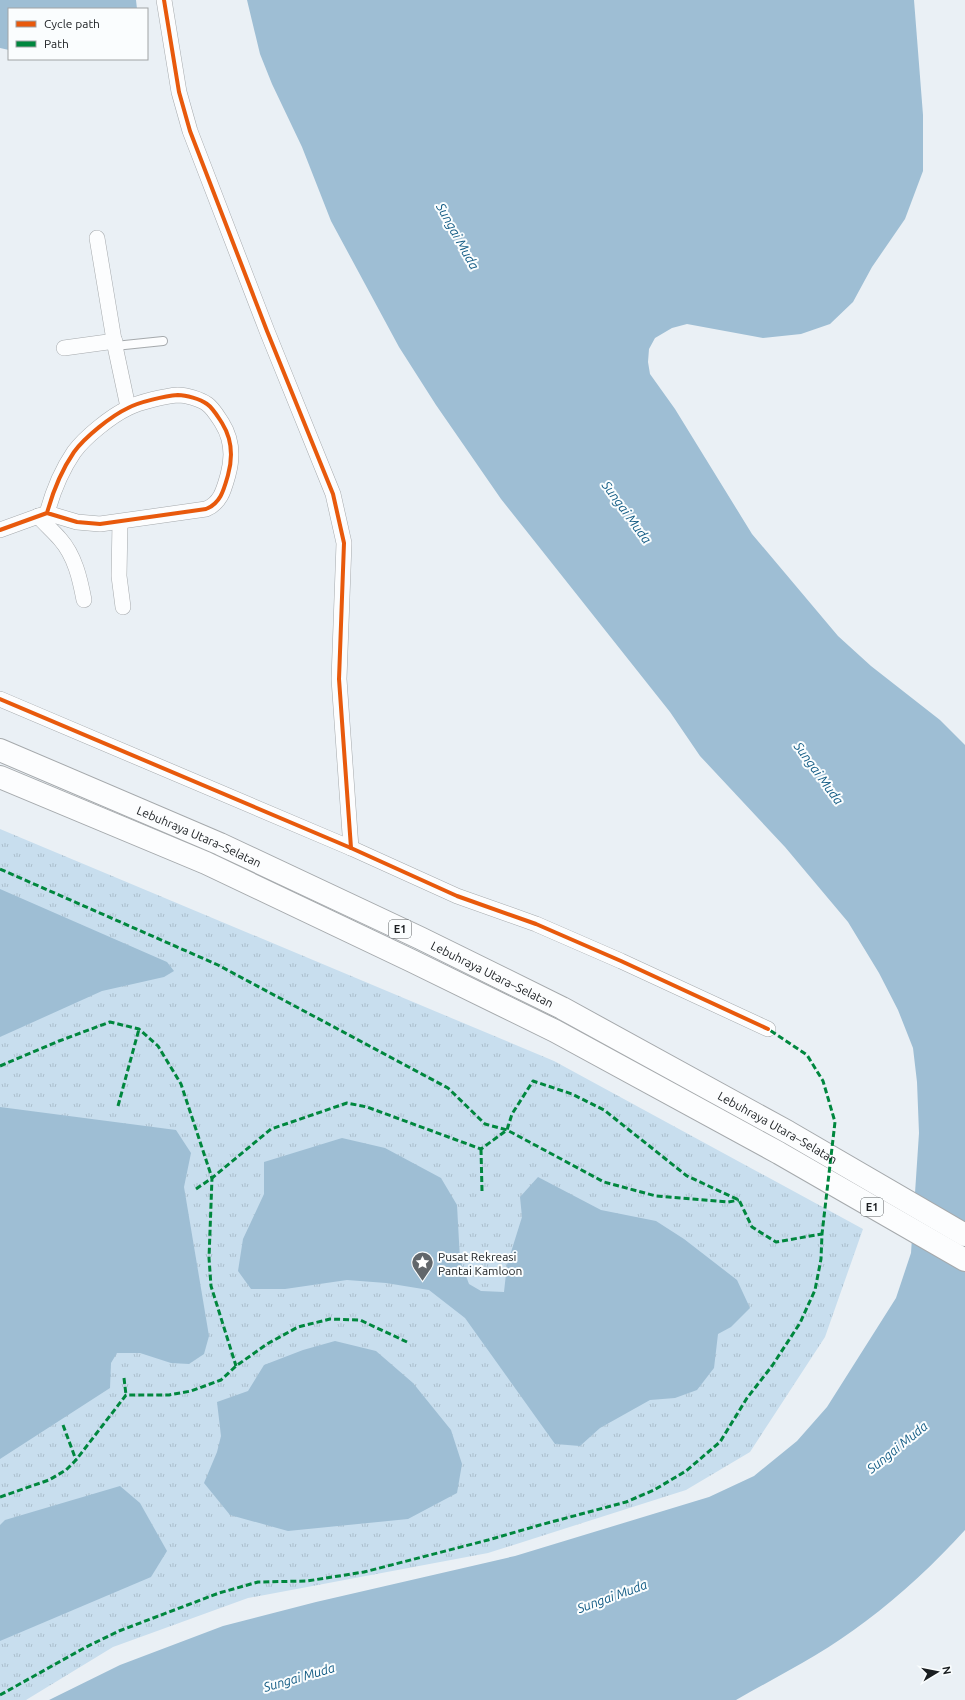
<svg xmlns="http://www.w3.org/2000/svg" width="965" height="1700" viewBox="0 0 965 1700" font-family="Ubuntu,sans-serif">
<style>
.park{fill:url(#park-tufts)}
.water{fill:#9ebed4}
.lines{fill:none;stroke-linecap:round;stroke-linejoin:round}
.lane-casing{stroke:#a5a9ac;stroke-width:10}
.street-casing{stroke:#a5a9ac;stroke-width:16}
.highway-casing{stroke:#a5a9ac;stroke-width:24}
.lane{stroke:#fcfdfe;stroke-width:8}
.street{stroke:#fcfdfe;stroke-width:15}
.highway{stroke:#fcfdfe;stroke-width:22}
.quiet{stroke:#00873e;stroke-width:3;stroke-dasharray:6 3;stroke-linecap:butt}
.cycleway-casing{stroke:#fafdfe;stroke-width:6}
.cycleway{stroke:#e8590c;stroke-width:4}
.labels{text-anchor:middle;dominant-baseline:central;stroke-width:4;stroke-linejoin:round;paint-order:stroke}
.shield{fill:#fafdfe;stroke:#5c6063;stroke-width:1}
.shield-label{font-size:11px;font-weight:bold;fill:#191d20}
.street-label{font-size:12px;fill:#191d20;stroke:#fafdfe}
.poi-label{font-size:12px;fill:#191d20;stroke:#fafdfe;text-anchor:start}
.water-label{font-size:13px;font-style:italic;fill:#125b84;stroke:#fafdfe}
</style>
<defs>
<pattern id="park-tufts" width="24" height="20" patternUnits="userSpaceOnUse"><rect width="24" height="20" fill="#c8deee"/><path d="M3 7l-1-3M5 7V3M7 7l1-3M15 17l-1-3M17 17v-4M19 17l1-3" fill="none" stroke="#abbecc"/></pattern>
</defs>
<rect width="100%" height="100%" fill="#eaf0f5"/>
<polygon class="park" points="0,829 554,1061 863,1229 825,1337 750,1452 686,1490 488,1553 248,1598 113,1647 26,1700 0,1700"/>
<g class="water">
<polygon points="0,0 136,0 137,9 9,9 9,50 0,48"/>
<path d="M247 0H914L923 115V171L905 219 872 267 853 302 830 324 801 334 763 338 687 324 672 328 655 338 649 349 648 362 650 374 675 409 752 534 838 636 871 666 940 720 965 745V1530C935 1563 902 1594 866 1621 826 1652 780 1675 736 1700H49L120 1665 223 1626 316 1602 515 1556 709 1497 754 1476 797 1441 827 1407 896 1298 911 1253 919 1133 917 1082 913 1048 898 1010 879 973 848 922 785 847 700 756 670 712 501 499 436 405 399 347 331 221 302 147 272 84 260 54Z"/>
<polygon points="0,889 167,962 174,971 164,977 102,991 0,1037"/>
<polygon points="0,1107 176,1130 191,1153 184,1187 209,1336 204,1354 189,1364 171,1363 140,1353 117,1353 111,1363 110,1388 0,1459"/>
<polygon points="342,1138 385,1148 441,1178 457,1205 460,1260 469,1284 481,1291 504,1292 507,1265 522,1217 520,1197 538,1177 601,1210 656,1221 684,1239 737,1280 750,1308 731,1327 718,1334 714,1368 697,1390 675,1398 650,1400 600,1428 580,1446 555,1444 465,1318 429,1290 386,1283 347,1280 285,1289 251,1289 238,1271 243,1239 264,1194 264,1162"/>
<polygon points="335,1341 376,1351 413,1383 451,1430 462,1464 457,1493 408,1519 288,1531 230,1515 204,1483 217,1452 221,1436 217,1402 248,1391 264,1365 303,1350"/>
<polygon points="120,1486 140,1503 167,1551 151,1577 0,1641 0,1525 5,1520"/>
</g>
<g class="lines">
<defs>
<polyline id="lane" points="115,346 163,341"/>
<g id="street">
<polyline points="164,0 179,92 190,131 267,331 333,494 344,543 339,679 351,848"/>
<polyline points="97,238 115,346 128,407"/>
<polyline points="64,348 115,341"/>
<path d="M38 516C45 524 53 531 60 539 75 556 80 579 84 600"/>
<polyline points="120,522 119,576 123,607"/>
<path d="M0 530 47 513 77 522 100 524 206 509C221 503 224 489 228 475 233 457 232 439 222 423 218 417 213 408 207 404 200 399 186 395 178 395 165 396 139 402 128 408 111 416 85 437 74 452 61 471 53 491 47 513"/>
<polyline points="0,699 351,848 457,896 536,924 621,961 768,1029"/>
</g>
<g id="highway">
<path id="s1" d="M0 750 220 844 420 938 562 1008 788 1132 965 1235"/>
<polyline points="0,777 206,863 412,961 555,1031 779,1153 965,1260"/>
</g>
</defs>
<use href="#lane" class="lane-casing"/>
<use href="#street" class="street-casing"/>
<use href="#highway" class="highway-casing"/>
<use href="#lane" class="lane"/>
<use href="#street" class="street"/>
<use href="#highway" class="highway"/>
<g class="quiet">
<polyline points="0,869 218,965 448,1088 485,1124 507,1130 604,1182 656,1196 728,1202 739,1200"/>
<polyline points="0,1066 59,1041 110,1022 139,1029 158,1046 181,1084 212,1178 209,1258 211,1286 236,1366"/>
<polyline points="118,1106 139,1029"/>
<polyline points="481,1149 482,1191"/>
<polyline points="196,1189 212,1178 271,1129 347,1103 367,1107 481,1149 507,1130 512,1114 533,1081 572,1094 604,1110 687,1176 739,1200 752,1227 776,1242 822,1234"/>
<polyline points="124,1378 126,1395"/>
<polyline points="63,1425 76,1460"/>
<polyline points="0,1497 49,1480 66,1470 76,1460 126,1395 169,1395 191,1391 221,1380 236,1366 267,1344 298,1327 330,1319 360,1320 407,1342"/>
<polyline points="0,1695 86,1647 119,1631 219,1593 258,1582 307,1581 364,1572 488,1540 540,1525 626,1502 654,1490 686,1471 720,1442 747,1398 772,1366 800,1323 815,1290 821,1259 822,1234 835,1122 823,1081 807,1055 768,1029"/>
</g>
<defs>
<g id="cycleway">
<polyline points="164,0 179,92 190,131 267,331 333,494 344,543 339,679 351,848"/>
<path d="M0 530 47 513 77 522 100 524 206 509C221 503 224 489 228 475 233 457 232 439 222 423 218 417 213 408 207 404 200 399 186 395 178 395 165 396 139 402 128 408 111 416 85 437 74 452 61 471 53 491 47 513"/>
<polyline points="0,699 351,848 457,896 536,924 621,961 768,1029"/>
</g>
</defs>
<use href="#cycleway" class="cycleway-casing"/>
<use href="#cycleway" class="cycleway"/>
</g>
<defs>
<symbol id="sight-pin" viewBox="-11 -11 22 30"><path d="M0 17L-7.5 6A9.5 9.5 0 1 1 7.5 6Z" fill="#62676b" stroke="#fafdfe"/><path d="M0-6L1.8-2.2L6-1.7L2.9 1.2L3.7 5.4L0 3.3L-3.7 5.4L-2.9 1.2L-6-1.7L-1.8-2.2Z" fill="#fff"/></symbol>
</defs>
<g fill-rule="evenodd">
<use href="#sight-pin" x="410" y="1250" width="25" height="34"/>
</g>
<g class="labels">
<g class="shield">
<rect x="389" y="920" width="22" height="18" rx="3"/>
<rect x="861" y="1198" width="22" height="18" rx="3"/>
</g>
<g class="shield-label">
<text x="400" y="929">E1</text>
<text x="872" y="1207">E1</text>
</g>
<g class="street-label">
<text stroke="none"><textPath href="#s1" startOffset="217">Lebuhraya Utara–Selatan</textPath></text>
<text stroke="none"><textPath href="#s1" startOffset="541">Lebuhraya Utara–Selatan</textPath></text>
<text stroke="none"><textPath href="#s1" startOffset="865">Lebuhraya Utara–Selatan</textPath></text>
</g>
<g class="poi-label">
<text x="438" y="1256">Pusat Rekreasi<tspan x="438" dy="14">Pantai Kamloon</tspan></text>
</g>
<g class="water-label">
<text transform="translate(458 236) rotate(61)">Sungai Muda</text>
<text transform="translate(627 512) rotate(54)">Sungai Muda</text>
<text transform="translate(819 773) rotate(54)">Sungai Muda</text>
<text transform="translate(897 1447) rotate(-39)">Sungai Muda</text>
<text transform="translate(612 1596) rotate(-20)">Sungai Muda</text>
<text transform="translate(299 1677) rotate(-16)">Sungai Muda</text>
</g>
</g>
<rect x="8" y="8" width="140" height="52" fill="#fafdfe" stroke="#a0a3a5"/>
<rect x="16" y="21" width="20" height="6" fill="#e8590c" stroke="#a0a3a5"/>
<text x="44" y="28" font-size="12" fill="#191d20">Cycle path</text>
<rect x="16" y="41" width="20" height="6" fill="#00873e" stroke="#a0a3a5"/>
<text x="44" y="48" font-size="12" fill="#191d20">Path</text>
<g transform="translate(937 1672) rotate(80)" stroke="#fafdfe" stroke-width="3" paint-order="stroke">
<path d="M0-3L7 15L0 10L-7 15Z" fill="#191d20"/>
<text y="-6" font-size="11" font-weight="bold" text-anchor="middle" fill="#191d20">N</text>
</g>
</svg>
